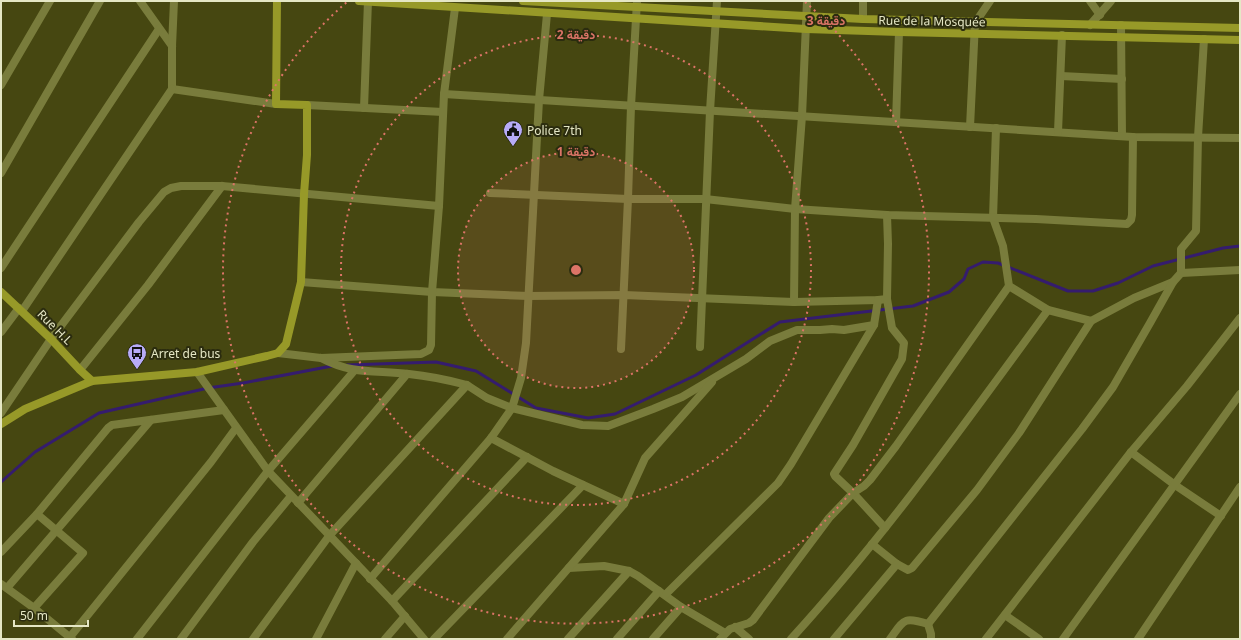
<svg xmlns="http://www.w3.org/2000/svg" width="1241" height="640" viewBox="0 0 1241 640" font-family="'Noto Sans',Vazirmatn,sans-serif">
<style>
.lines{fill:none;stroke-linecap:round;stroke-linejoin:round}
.stream{stroke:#351c6e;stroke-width:3}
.street{stroke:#797c3c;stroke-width:8}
.secondary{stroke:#979928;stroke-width:8}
.ring{fill:none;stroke:#dc7467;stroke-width:2;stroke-dasharray:2 4}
.labels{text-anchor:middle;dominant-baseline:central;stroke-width:4;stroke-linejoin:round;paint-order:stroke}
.street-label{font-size:12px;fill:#e5e7c5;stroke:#2b2c0f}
.poi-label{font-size:12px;fill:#e5e7c5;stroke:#2b2c0f;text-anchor:start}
.centre{fill:#dc7467;stroke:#2b2c0f;stroke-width:2}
.ring-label{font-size:12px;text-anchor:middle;font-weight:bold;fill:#dc7467;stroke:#2b2c0f;stroke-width:4;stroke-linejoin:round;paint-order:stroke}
</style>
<rect width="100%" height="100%" fill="#464711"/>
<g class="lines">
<g class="stream">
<polyline points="347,365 436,362 476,371 536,408 588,418 615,414 696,375 780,322 913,306 949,292 964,279 968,269 983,262 998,263 1068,291 1093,291 1118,283 1153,266 1223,248 1240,246"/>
<polyline points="1,482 35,452 99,413 208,388 243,383 332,366"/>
</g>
<g class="street">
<polyline points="140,1 172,46"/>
<polyline points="174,1 172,46 172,89 276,104"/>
<polyline points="863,1 863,19"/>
<polyline points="1090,1 1100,15"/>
<polyline points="1090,25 1111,1"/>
<polyline points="1121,25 1122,136"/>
<polyline points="1061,76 1122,79"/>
<polyline points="1,85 50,1"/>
<polyline points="444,94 1133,137 1240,138"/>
<polyline points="307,105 443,112"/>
<polyline points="364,108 368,1"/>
<polyline points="896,122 899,32"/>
<polyline points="970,127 975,23 990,1"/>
<polyline points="996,128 993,218 1003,246 1009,286 1048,310 1091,321 1134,298 1173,282 1181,273 1240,270"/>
<polyline points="1058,132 1062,35"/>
<polyline points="1,173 100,1"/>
<polyline points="490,193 628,199 705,199 795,209 887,215 1036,219 1127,224 1131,220 1132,215 1133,137"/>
<polyline points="1,268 159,29"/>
<polyline points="1181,273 1181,249 1196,231 1198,137 1204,39"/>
<polyline points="301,282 432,292 529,296 624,295 794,302 878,300 887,299"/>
<polyline points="794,302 795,209 802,116 807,1"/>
<polyline points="22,311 172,89"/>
<polyline points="1,332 19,308"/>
<polyline points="700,347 710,111 717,1"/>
<polyline points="621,349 628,199 631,106 637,1"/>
<polyline points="278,353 321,358 421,354 429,350 431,345 432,292 439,206 444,94 455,8"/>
<path d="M321 358C353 375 375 370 409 374 429 376 448 380 467 385"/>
<polyline points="80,370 148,285 222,186"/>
<polyline points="197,372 268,471 392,601 424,639"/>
<polyline points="1,413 51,339 139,222 164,192 171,188 181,186 222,186 439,206"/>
<polyline points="491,438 553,471 624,504"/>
<polyline points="1131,452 1175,485 1221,516"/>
<polyline points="298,503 407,374"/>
<polyline points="885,528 853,493 835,476 834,474 853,445 902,359 904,343 892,328 887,299 888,244 887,215"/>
<polyline points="872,544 897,564 908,570 912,568 977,490 1019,433 1091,321"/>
<polyline points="1,552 37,514 108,428 112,425 224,410"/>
<polyline points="569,568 604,566 629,571 638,576 681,607 725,633"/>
<polyline points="370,579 491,438 512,408 521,378 526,343 539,100 547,14"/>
<polyline points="1,584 34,608 72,639"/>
<polyline points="7,588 151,420"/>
<polyline points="665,595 778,483 791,464 874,325"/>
<polyline points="392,601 527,457"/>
<polyline points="34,608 83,553 37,514"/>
<polyline points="1005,615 1039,639"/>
<polyline points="928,624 1082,429 1113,387 1150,323 1173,282"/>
<polyline points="735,627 749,639"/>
<polyline points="70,637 211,462 236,428"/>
<polyline points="137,639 268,471 354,371"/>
<polyline points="181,639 253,542 291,496"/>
<polyline points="253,639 329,536 467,385 487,398 512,408 582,425 608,426 653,409 682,397 746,359 770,341 797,330 820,330 832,329 844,330 874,325 878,300"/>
<polyline points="316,639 356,563"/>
<polyline points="385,639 405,616"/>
<polyline points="434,639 583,485"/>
<polyline points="507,639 624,504 645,458 712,382"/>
<polyline points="568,639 629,571"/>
<polyline points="617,639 659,591"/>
<polyline points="653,639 681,607"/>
<polyline points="720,639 730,629 749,623 753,620 829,518 853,493 864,486 870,480 896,446 1009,286"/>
<path d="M791 639C885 536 966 422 1048 310"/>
<polyline points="834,639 897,564"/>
<path d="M890 639C904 620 903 616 928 624L931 634V639"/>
<polyline points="986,639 1131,452 1187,386 1240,318"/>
<polyline points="1063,639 1240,394"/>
<polyline points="1138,639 1240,487"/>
</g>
<g class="secondary">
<polyline points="359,1 806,29 899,32 1240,40"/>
<polyline points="523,1 863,19 1240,28"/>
<polyline points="1,292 51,339 80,370 92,381"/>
<polyline points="1,424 25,409 92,381 197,372 267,356 278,353 286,344 301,282 304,194 307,155 307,105 276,104 277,1"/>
</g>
</g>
<circle cx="576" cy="270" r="118" fill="#dc7467" fill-opacity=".12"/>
<g class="ring">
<circle cx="576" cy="270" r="118"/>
<circle cx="576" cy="270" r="235"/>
<path d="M805 2A353 353 0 1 1 347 2"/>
</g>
<defs>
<symbol id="civic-pin" viewBox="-11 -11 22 30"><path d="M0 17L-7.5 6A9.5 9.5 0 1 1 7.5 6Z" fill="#b7abf8" stroke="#2b2c0f"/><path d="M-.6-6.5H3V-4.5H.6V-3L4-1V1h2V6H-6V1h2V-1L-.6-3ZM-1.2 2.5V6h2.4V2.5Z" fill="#111"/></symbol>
<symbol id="bus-pin" viewBox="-11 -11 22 30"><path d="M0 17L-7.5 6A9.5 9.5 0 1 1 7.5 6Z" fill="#b7abf8" stroke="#2b2c0f"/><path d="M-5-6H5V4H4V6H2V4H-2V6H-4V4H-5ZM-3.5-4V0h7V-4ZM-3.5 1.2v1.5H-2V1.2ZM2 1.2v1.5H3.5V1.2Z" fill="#111"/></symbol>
</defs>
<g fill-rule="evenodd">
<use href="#civic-pin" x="502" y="119" width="22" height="30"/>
<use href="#bus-pin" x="126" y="342" width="22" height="30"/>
</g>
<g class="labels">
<g class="street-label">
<text transform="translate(932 21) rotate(1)">Rue de la Mosquée</text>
<text transform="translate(55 327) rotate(45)">Rue H.L</text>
</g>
<g class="poi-label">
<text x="527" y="130">Police 7th</text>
<text x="151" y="353">Arret de bus</text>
</g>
</g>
<circle cx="576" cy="270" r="6" class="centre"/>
<g class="ring-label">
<text x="826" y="25">3 دقيقة</text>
<text x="576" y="39">2 دقيقة</text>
<text x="576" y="156">1 دقيقة</text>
</g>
<rect width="1241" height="640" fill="none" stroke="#e5e7c5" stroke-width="4"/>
<path d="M14 620v6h74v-6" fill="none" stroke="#e5e7c5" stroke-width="2"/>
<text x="20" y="620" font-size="12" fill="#e5e7c5" stroke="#2b2c0f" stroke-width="3" paint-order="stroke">50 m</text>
</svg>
